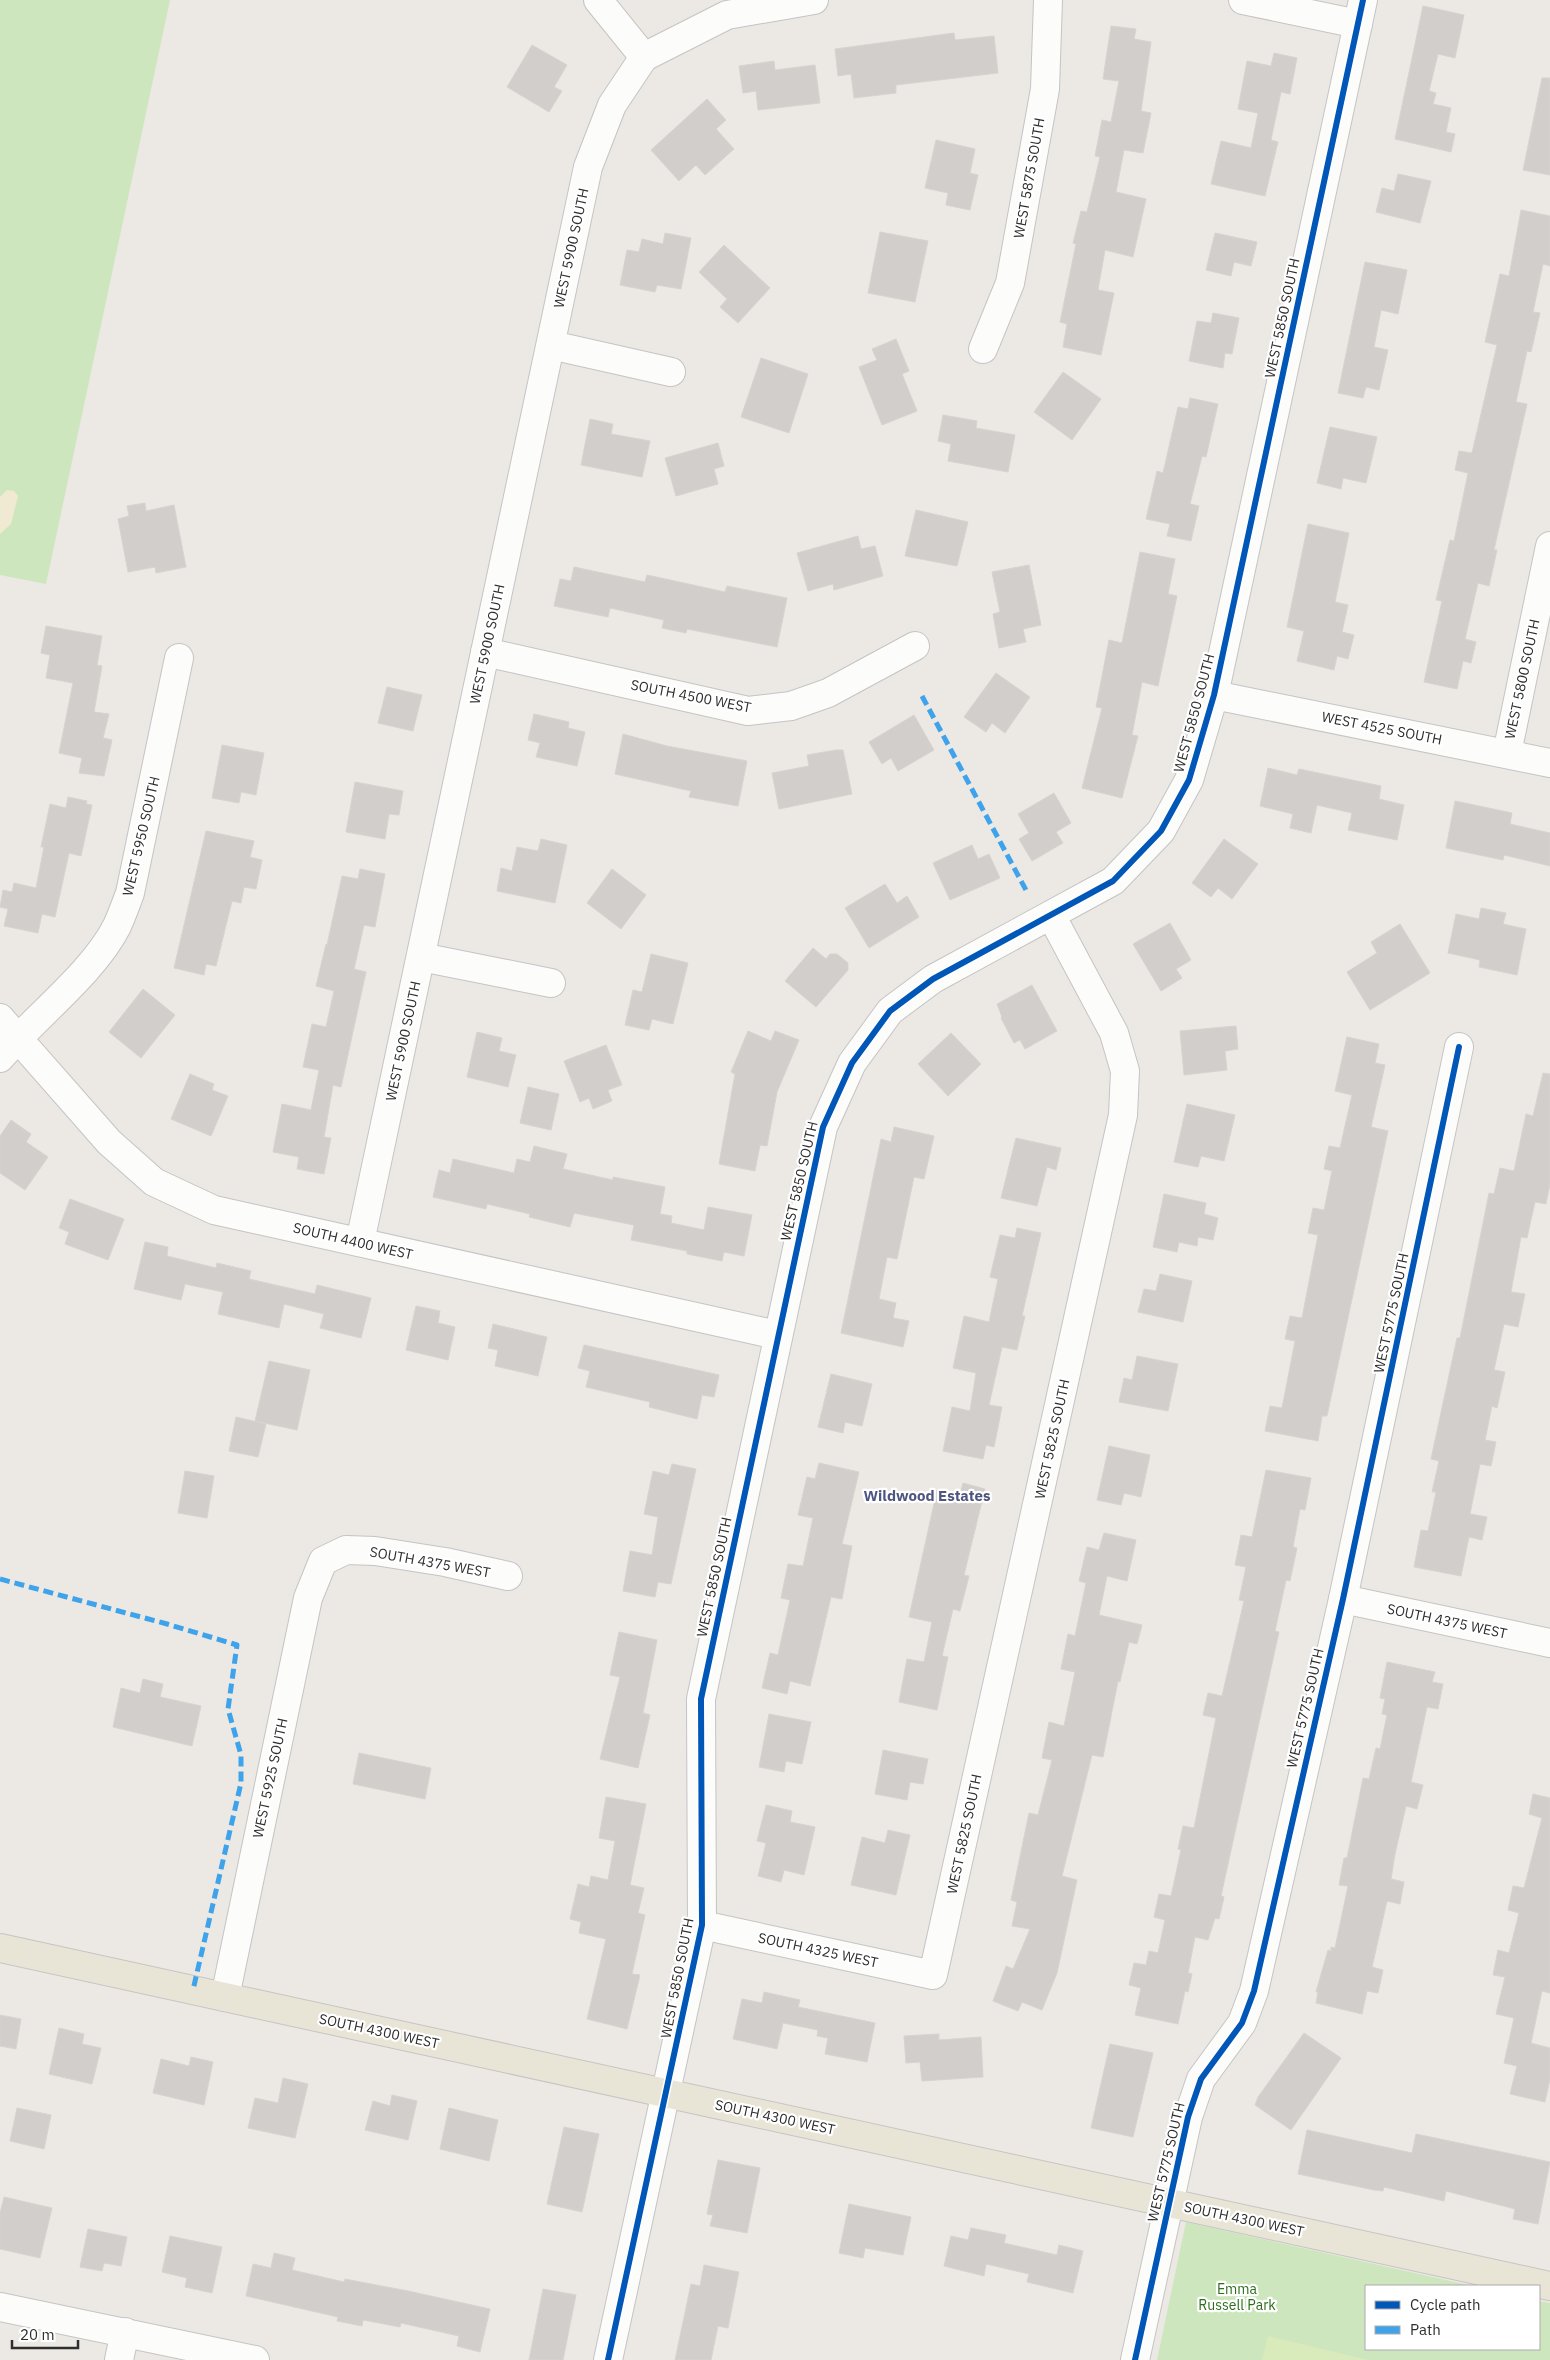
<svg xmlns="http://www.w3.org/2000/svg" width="1550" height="2360" viewBox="0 0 1550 2360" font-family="'IBM Plex Sans',sans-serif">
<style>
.green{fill:#cee6be}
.sand{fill:#f0ead3}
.pitch{fill:#d9eabb}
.building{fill:#d1cecb;stroke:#d7d4d0}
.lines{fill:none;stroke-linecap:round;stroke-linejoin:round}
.minor-casing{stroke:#c5c4c5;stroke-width:30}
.major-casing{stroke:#c6c5c4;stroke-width:30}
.minor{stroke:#fcfcfb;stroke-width:28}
.major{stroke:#e8e4d6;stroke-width:28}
.quiet{stroke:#3ea3eb;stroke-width:5;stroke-dasharray:10 5;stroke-linecap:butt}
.cycleway-casing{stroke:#fff;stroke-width:9}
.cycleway{stroke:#0057b8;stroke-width:6}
.labels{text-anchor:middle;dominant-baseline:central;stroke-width:4.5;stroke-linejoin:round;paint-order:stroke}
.street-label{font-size:14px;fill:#2e2e2e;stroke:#fff}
.park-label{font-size:14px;fill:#2c6e1b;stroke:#fff}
.neighbourhood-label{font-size:15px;font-weight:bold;fill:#4d5680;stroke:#fff}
</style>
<rect width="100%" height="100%" fill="#ece8e4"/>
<g class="green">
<polygon points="0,0 170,0 46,584 0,575"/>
<polygon points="1186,2222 1473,2286 1366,2286 1366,2349 1539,2349 1539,2301 1550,2303 1550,2360 1157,2360"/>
</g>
<polygon class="sand" points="7,490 14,491 18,496 11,524 0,534 0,497"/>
<polygon class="pitch" points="1268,2336 1368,2360 1262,2360"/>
<g class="building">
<polygon points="1423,6 1464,15 1455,58 1438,54 1429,91 1436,93 1433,104 1451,108 1446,132 1455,134 1451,152 1395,139"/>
<polygon points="1111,26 1136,29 1134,39 1151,42 1141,111 1151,113 1143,153 1124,150 1116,192 1146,199 1133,257 1105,250 1098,290 1114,293 1101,355 1063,347 1067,324 1060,322 1076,244 1073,243 1081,211 1087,212 1100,157 1095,156 1102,120 1111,122 1119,81 1103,79"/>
<polygon points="954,33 955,40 994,36 998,73 896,85 896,93 854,98 851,74 838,76 835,49"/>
<polygon points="532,45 567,65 554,87 562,91 549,112 507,87"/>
<polygon points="1274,53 1297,58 1290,94 1281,92 1271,140 1278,142 1265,196 1211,184 1221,141 1251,148 1258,113 1238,109 1247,61 1271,66"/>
<polygon points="774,61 775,70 815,65 820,103 758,110 756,91 743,93 739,66"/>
<polygon points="1542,78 1550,78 1550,175 1523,170"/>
<polygon points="707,99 726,120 716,129 734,149 705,175 696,165 679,181 651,150"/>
<polygon points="936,140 975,149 970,173 978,175 970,210 946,205 948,193 925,188"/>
<polygon points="1398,174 1431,181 1420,223 1376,212 1382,188 1394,191"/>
<polygon points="1521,210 1550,216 1550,266 1543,264 1533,312 1540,313 1531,352 1527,351 1516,402 1527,404 1494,550 1497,550 1489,586 1478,583 1465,639 1476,642 1471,663 1463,661 1457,689 1424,682 1442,601 1436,600 1450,540 1454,541 1468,473 1455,470 1459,451 1472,453 1497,345 1485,342 1500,274 1509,276"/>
<polygon points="880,232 928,241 915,302 868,293"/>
<polygon points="665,233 691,238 681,289 657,285 655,292 620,285 627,250 639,252 642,239 663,244"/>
<polygon points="1215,233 1257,242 1251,266 1234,262 1231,276 1206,270"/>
<polygon points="724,245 770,288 738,323 720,307 727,299 699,272"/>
<polygon points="1365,262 1407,270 1398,314 1381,310 1374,347 1388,350 1379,390 1366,387 1363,398 1338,393"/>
<polygon points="1213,313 1239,318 1232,354 1225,353 1223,368 1189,361 1197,321 1211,323"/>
<polygon points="896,339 909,371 902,374 917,411 882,425 859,367 877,360 872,349"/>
<polygon points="761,358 808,374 789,433 741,417"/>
<polygon points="1063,372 1101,399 1072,440 1034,412"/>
<polygon points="1190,398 1218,404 1206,457 1202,456 1190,504 1199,506 1191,541 1167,536 1170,524 1146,519 1157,471 1163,473 1178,407 1188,409"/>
<polygon points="943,415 977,421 976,428 1015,435 1008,472 948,461 951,444 938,441"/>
<polygon points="590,419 613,424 611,434 650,441 642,477 581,465"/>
<polygon points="1330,427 1377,437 1366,483 1343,478 1341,489 1317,483"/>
<polygon points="718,443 724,466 714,469 718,484 676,496 665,458"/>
<polygon points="145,503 146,511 174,505 186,567 156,573 155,567 128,572 118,519 129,516 127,506"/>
<polygon points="916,510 968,522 957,566 905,556"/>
<polygon points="1308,524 1349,533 1335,602 1348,605 1342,632 1354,635 1348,659 1337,656 1334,670 1297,661 1304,631 1287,627"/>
<polygon points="858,536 861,549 875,546 883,576 834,590 833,584 808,591 797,553"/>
<polygon points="1140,552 1175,559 1168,594 1177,596 1158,686 1142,682 1132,735 1138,736 1122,798 1082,788 1102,708 1096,707 1109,640 1122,643"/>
<polygon points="1029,565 1041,625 1023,629 1026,642 999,648 993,614 1000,612 992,572"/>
<polygon points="574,567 645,582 647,575 725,592 727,586 787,598 777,647 687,629 686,633 662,628 664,620 610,608 608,617 554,606 560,579 571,581"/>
<polygon points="46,626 102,636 97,665 102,666 94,712 109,714 103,738 112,740 104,776 79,773 82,758 59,753 73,683 46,678 50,655 41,653"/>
<polygon points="996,673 1030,697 1005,733 992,723 986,732 964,717"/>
<polygon points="387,687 422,695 413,731 378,723"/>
<polygon points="534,714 569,722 568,728 585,732 577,766 536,757 540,743 528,740"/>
<polygon points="914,715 934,750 898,771 891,758 882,764 869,742"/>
<polygon points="623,734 667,746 747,761 738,806 689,797 691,791 615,774"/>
<polygon points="222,745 264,753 256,795 241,792 239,803 212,798"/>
<polygon points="836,750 843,750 852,794 779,809 772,773 809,766 807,755"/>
<polygon points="1268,768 1297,775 1299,769 1381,786 1379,799 1404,805 1397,840 1348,830 1352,813 1317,805 1311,833 1290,828 1293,814 1260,806"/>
<polygon points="355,782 403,791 399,815 389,814 385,839 346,832"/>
<polygon points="1054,793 1071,823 1056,832 1063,843 1032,861 1019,839 1029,833 1018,814"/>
<polygon points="68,797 87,801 86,804 92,805 81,856 69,853 55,917 42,914 38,933 4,926 8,909 0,907 3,890 12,892 14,883 36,888 44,847 41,847 50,804 66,808"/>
<polygon points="1455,801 1512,813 1510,824 1550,833 1550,866 1504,855 1503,860 1446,848"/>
<polygon points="206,831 254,841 250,857 262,860 256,889 244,887 241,903 232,901 216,966 206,964 204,975 174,968"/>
<polygon points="541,839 567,845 555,903 497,891 501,868 512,871 517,847 538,851"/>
<polygon points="1224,839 1258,864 1232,899 1218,888 1211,897 1192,883"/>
<polygon points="972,845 978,859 989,854 1000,878 950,900 933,863"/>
<polygon points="360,869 385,874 375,927 364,925 354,969 366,972 341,1087 333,1085 324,1137 331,1138 324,1174 297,1169 299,1157 273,1152 282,1104 311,1110 319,1070 303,1067 312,1024 326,1027 334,991 316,986 326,944 327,945 342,876 358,879"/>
<polygon points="612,869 646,895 621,929 587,903"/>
<polygon points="885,884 897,903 907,896 919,917 869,948 845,908"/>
<polygon points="1481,908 1506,913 1503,924 1526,929 1517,975 1479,967 1480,960 1448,953 1456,914 1479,919"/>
<polygon points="1170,923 1191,960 1176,969 1182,978 1161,991 1133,944"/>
<polygon points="1400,924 1430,973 1370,1010 1347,972 1377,953 1371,942"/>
<polygon points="813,948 826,959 830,954 837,954 848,963 848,970 816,1007 785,981"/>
<polygon points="651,954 688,963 673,1024 652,1019 649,1030 625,1025 633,990 642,992"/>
<polygon points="1032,985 1057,1031 1025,1049 1020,1040 1014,1043 1001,1018 1002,1017 997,1004"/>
<polygon points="143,989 175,1015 141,1058 109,1032"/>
<polygon points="1236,1026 1238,1049 1225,1051 1227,1070 1184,1075 1180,1031"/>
<polygon points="748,1031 771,1041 775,1031 799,1040 777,1092 767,1146 760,1145 755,1171 719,1164 735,1074 731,1072"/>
<polygon points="477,1032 502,1038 499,1051 516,1055 508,1087 467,1077"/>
<polygon points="951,1033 981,1064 948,1096 918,1064"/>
<polygon points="1347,1037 1379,1044 1375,1063 1385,1065 1371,1127 1388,1131 1327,1416 1322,1416 1318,1441 1265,1431 1270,1406 1282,1408 1295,1341 1285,1339 1290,1316 1302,1318 1318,1235 1308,1233 1313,1208 1324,1210 1332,1171 1324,1169 1329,1146 1340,1148 1352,1095 1335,1091"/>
<polygon points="606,1045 622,1085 608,1090 612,1101 593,1109 589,1098 580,1102 564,1061"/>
<polygon points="1543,1073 1550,1074 1550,1184 1546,1204 1535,1202 1527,1238 1521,1237 1511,1292 1525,1294 1518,1327 1504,1324 1494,1370 1505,1372 1497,1408 1492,1406 1485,1440 1496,1442 1491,1466 1480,1464 1470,1514 1487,1517 1482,1540 1469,1537 1461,1576 1414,1567 1421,1530 1428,1531 1436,1492 1432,1492 1439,1461 1431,1459 1457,1338 1460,1338 1489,1193 1494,1194 1500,1168 1514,1171 1526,1114 1533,1116"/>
<polygon points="190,1074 214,1084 212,1090 228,1096 211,1136 171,1119"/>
<polygon points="528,1087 559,1094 551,1130 520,1123"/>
<polygon points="1187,1104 1235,1115 1224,1161 1201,1156 1198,1167 1174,1162"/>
<polygon points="11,1120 31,1134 26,1142 48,1157 25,1190 0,1173 0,1136"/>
<polygon points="894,1127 934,1136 924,1179 914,1177 897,1259 887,1257 879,1299 896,1303 893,1318 909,1321 903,1347 841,1333 881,1139 891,1142"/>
<polygon points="1016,1138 1061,1148 1056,1170 1047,1167 1037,1206 1001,1198"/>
<polygon points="534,1146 567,1154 563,1169 613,1180 613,1177 665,1187 660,1214 672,1216 671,1223 704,1230 708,1207 752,1215 744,1256 724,1252 722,1261 687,1254 687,1251 631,1240 634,1225 574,1213 570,1227 529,1217 530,1214 487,1204 486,1209 433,1197 439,1170 450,1173 453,1159 514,1173 517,1159 530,1162"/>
<polygon points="1164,1194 1206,1203 1204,1214 1218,1218 1213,1240 1198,1237 1197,1246 1179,1242 1177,1252 1153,1247"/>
<polygon points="70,1199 124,1219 108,1260 65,1244 69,1232 59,1228"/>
<polygon points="1017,1228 1041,1233 1022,1316 1025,1316 1017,1350 1002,1347 989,1405 1002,1407 994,1447 986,1445 983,1459 943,1451 952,1407 970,1411 976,1373 953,1368 964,1316 989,1322 998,1279 990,1277 1000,1235 1015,1238"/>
<polygon points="145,1242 168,1247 167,1256 216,1268 217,1263 251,1271 249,1279 315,1294 317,1285 371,1298 361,1338 320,1328 324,1314 284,1304 279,1328 218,1314 223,1292 185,1284 181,1300 134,1289"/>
<polygon points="1160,1274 1192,1281 1183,1322 1138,1312 1144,1289 1156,1291"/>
<polygon points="416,1306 440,1311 438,1323 455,1327 448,1360 406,1350"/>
<polygon points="493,1324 547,1337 538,1376 495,1366 498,1350 488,1348"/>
<polygon points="584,1345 719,1375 714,1397 702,1395 697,1419 649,1407 650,1402 586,1387 590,1371 578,1368"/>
<polygon points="1137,1356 1178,1364 1168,1411 1119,1402 1124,1378 1132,1380"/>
<polygon points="269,1361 310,1370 297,1430 255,1421"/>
<polygon points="831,1374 872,1384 862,1426 845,1422 843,1433 818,1427"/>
<polygon points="236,1417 266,1424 258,1457 229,1451"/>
<polygon points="1109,1446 1150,1455 1141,1497 1124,1493 1121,1505 1097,1500"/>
<polygon points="819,1463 859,1472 842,1544 852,1546 842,1599 831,1597 810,1686 790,1681 787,1694 762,1688 770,1653 778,1655 790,1600 781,1598 788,1564 803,1566 813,1518 798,1515 807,1477 815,1479"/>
<polygon points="672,1464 696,1469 671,1584 658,1582 655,1597 623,1591 630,1551 652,1555 658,1517 644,1514 653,1471 669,1475"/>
<polygon points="1266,1470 1311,1478 1305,1510 1300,1509 1293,1547 1297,1548 1290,1581 1286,1580 1275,1631 1279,1632 1221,1896 1224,1897 1219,1919 1215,1918 1208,1940 1195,1937 1188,1973 1192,1974 1188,1992 1185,1991 1178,2024 1135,2015 1141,1988 1129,1985 1134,1963 1146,1965 1149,1951 1158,1953 1165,1920 1154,1917 1159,1894 1171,1896 1181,1850 1178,1849 1183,1826 1194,1828 1216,1718 1203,1715 1208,1693 1222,1696 1244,1601 1239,1600 1246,1567 1235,1565 1241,1535 1252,1537"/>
<polygon points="185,1471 214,1476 207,1518 178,1513"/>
<polygon points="963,1483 985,1489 964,1575 969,1576 960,1611 953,1609 942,1656 948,1657 937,1710 899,1702 907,1659 924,1662 932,1622 909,1617 937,1490 960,1495"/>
<polygon points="1104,1533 1136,1540 1127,1581 1107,1576 1099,1615 1142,1625 1137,1644 1129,1642 1120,1682 1118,1681 1103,1757 1092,1755 1062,1876 1077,1880 1057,1973 1042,2010 1022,2002 1018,2011 993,2001 1006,1966 1013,1969 1030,1929 1012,1926 1017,1902 1011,1900 1029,1813 1038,1815 1052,1760 1042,1758 1049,1722 1064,1726 1075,1672 1061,1669 1068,1634 1075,1636 1086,1583 1079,1581 1087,1547 1099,1550"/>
<polygon points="619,1632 657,1640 643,1713 650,1715 638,1768 600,1759 620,1677 610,1675"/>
<polygon points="1387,1662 1435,1672 1432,1682 1443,1684 1438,1709 1427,1707 1411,1782 1423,1785 1417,1809 1406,1806 1395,1854 1391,1879 1404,1882 1400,1904 1387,1901 1372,1967 1383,1970 1378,1993 1367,1991 1362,2014 1316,2003 1318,1992 1316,1992 1328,1950 1331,1951 1331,1947 1335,1948 1348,1886 1339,1885 1344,1858 1347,1858 1363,1778 1369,1779 1376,1748 1380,1749 1387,1715 1382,1714 1385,1699 1380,1698"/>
<polygon points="143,1679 163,1684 160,1697 201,1706 192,1746 113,1727 121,1688 140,1693"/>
<polygon points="769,1714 811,1722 802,1764 786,1761 784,1772 759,1767"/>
<polygon points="883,1750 928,1759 923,1784 910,1782 907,1800 875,1794"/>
<polygon points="359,1753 431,1768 425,1799 353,1784"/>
<polygon points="1533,1794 1550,1798 1550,1993 1542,1991 1531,2043 1550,2048 1550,2079 1545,2102 1510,2094 1517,2066 1504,2063 1514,2018 1496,2014 1505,1977 1493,1975 1498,1950 1509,1953 1519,1913 1508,1910 1513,1886 1524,1888 1542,1818 1529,1814"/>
<polygon points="606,1797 646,1804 630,1885 644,1888 638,1913 645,1915 632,1974 640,1975 627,2029 587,2019 606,1939 579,1933 581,1922 570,1919 578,1884 589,1887 591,1876 608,1880 615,1841 599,1838"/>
<polygon points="766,1805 792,1811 790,1822 815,1827 804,1875 784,1870 781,1882 758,1876 766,1843 757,1841"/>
<polygon points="888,1830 910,1835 896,1895 851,1885 862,1837 885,1843"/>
<polygon points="764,1992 800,2000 798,2007 875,2023 867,2062 825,2054 828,2038 817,2036 818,2030 783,2023 777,2049 733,2039 742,1999 762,2003"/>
<polygon points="0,2015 21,2019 16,2049 0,2046"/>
<polygon points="59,2028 84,2034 82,2044 101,2048 92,2084 49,2074"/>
<polygon points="1304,2033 1341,2058 1291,2130 1255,2105 1258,2097"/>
<polygon points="939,2034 939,2040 981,2037 983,2077 922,2081 920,2062 906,2063 904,2036"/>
<polygon points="1110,2044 1153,2053 1133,2137 1091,2128"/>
<polygon points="191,2057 213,2062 204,2105 153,2093 161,2059 189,2066"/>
<polygon points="283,2078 308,2084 295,2138 248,2128 255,2098 278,2103"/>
<polygon points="392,2095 417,2101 408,2140 365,2130 373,2101 390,2106"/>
<polygon points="17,2108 51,2115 44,2149 10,2141"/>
<polygon points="449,2108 498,2120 489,2161 440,2149"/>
<polygon points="564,2127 599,2134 582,2212 547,2204"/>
<polygon points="1307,2130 1412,2153 1416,2134 1550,2162 1538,2224 1513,2219 1515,2209 1446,2191 1444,2201 1384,2187 1383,2191 1374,2190 1298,2174"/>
<polygon points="718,2160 760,2168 747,2233 710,2226 713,2215 707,2214"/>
<polygon points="4,2197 52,2208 40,2258 0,2249 0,2213"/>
<polygon points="849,2204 911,2217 903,2255 865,2248 863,2258 839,2253"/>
<polygon points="971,2228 1006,2235 1004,2243 1057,2255 1059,2245 1083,2251 1073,2293 1027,2282 1029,2274 986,2264 984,2276 944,2266 951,2236 968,2240"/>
<polygon points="88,2229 127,2237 121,2266 104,2263 102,2271 80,2267"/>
<polygon points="170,2236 222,2247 212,2293 185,2287 187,2278 162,2272"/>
<polygon points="274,2253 295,2258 292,2270 344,2282 345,2279 408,2291 490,2309 480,2352 457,2346 459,2336 401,2323 400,2327 363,2320 362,2326 337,2321 338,2317 246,2296 253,2264 271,2268"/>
<polygon points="704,2265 739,2272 728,2328 718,2326 711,2360 675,2360 691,2284 700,2286"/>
<polygon points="543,2289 576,2295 563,2360 529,2360"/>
</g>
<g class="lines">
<defs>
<g id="minor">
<polyline points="598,0 644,57 727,15 814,0"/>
<polyline points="1243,0 1358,24"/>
<polyline points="551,345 671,372"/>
<polyline points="983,349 1010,283 1045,89 1048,0"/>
<polyline points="485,652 748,711 791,706 828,693 915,646"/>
<polyline points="1214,695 1550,763"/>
<polyline points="1507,753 1550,546"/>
<polyline points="421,957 551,983"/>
<polyline points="0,1018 109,1142 154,1182 214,1210 777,1335"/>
<path d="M0 1058C35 1017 94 972 117 926 122 915 126 904 130 893L179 658"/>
<polyline points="360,1242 588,167 612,105 644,57"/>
<polyline points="1343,1599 1550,1643"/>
<polyline points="702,1925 933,1975 1123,1115 1125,1071 1114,1033 1051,915"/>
<polyline points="225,1997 308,1598 323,1561 346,1550 375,1551 445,1562 508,1576"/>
<polyline points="0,2307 255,2360"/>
<polyline points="119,2360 125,2332"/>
<polyline points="608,2360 702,1925 701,1699 823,1127 852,1063 890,1011 933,979 1113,881 1161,831 1189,780 1214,695 1363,0"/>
<polyline points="1135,2360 1188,2117 1201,2079 1242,2023 1254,1991 1343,1599 1459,1047"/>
</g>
<polyline id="major" points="0,1948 1550,2286"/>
</defs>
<use href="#minor" class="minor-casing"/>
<use href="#major" class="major-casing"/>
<use href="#minor" class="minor"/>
<use href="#major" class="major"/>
<g class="quiet">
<polyline points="922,696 1027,892"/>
<polyline points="0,1579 167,1624 237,1645 228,1709 241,1755 241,1783 193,1990"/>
</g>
<defs>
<g id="cycleway">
<polyline points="608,2360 702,1925 701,1699 823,1127 852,1063 890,1011 933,979 1113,881 1161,831 1189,780 1214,695 1363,0"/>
<polyline points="1135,2360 1188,2117 1201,2079 1242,2023 1254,1991 1343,1599 1459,1047"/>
</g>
</defs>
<use href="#cycleway" class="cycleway-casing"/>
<use href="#cycleway" class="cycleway"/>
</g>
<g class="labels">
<g class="street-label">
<text transform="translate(1029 178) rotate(-80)">WEST 5875 SOUTH</text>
<text transform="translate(571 248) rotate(-78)">WEST 5900 SOUTH</text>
<text transform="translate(1282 318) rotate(-78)">WEST 5850 SOUTH</text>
<text transform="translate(487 644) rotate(-78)">WEST 5900 SOUTH</text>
<text transform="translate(1522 679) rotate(-78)">WEST 5800 SOUTH</text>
<text transform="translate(691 696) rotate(11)">SOUTH 4500 WEST</text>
<text transform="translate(1194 713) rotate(-75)">WEST 5850 SOUTH</text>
<text transform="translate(1382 728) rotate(11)">WEST 4525 SOUTH</text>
<text transform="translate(141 836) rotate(-77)">WEST 5950 SOUTH</text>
<text transform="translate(403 1041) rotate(-78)">WEST 5900 SOUTH</text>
<text transform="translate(799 1181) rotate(-77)">WEST 5850 SOUTH</text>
<text transform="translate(353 1241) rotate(13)">SOUTH 4400 WEST</text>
<text transform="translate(1391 1313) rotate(-78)">WEST 5775 SOUTH</text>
<text transform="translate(1052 1439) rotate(-78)">WEST 5825 SOUTH</text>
<text transform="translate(430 1562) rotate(10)">SOUTH 4375 WEST</text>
<text transform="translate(714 1577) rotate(-78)">WEST 5850 SOUTH</text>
<text transform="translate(1447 1621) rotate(12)">SOUTH 4375 WEST</text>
<text transform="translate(1305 1708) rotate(-77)">WEST 5775 SOUTH</text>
<text transform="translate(270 1778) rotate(-78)">WEST 5925 SOUTH</text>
<text transform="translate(964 1834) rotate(-78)">WEST 5825 SOUTH</text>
<text transform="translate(818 1950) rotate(12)">SOUTH 4325 WEST</text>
<text transform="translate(677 1978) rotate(-79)">WEST 5850 SOUTH</text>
<text transform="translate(379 2031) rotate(12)">SOUTH 4300 WEST</text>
<text transform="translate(775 2117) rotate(12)">SOUTH 4300 WEST</text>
<text transform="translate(1166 2162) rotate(-77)">WEST 5775 SOUTH</text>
<text transform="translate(1244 2219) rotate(12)">SOUTH 4300 WEST</text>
</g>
<g class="park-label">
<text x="1237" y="2289">Emma<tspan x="1237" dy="16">Russell Park</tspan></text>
</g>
<g class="neighbourhood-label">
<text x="927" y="1495">Wildwood Estates</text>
</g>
</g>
<rect x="1365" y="2285" width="175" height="65" fill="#ffffff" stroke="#ababab"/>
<rect x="1375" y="2301" width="25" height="8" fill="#0057b8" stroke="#ababab"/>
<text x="1410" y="2310" font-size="15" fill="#2e2e2e">Cycle path</text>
<rect x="1375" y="2326" width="25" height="8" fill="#3ea3eb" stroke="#ababab"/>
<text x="1410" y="2335" font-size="15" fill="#2e2e2e">Path</text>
<path d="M12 2340v8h66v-8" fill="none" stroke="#2e2e2e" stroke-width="2.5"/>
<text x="20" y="2340" font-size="15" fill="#2e2e2e" stroke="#ffffff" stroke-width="4" paint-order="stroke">20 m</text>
</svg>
